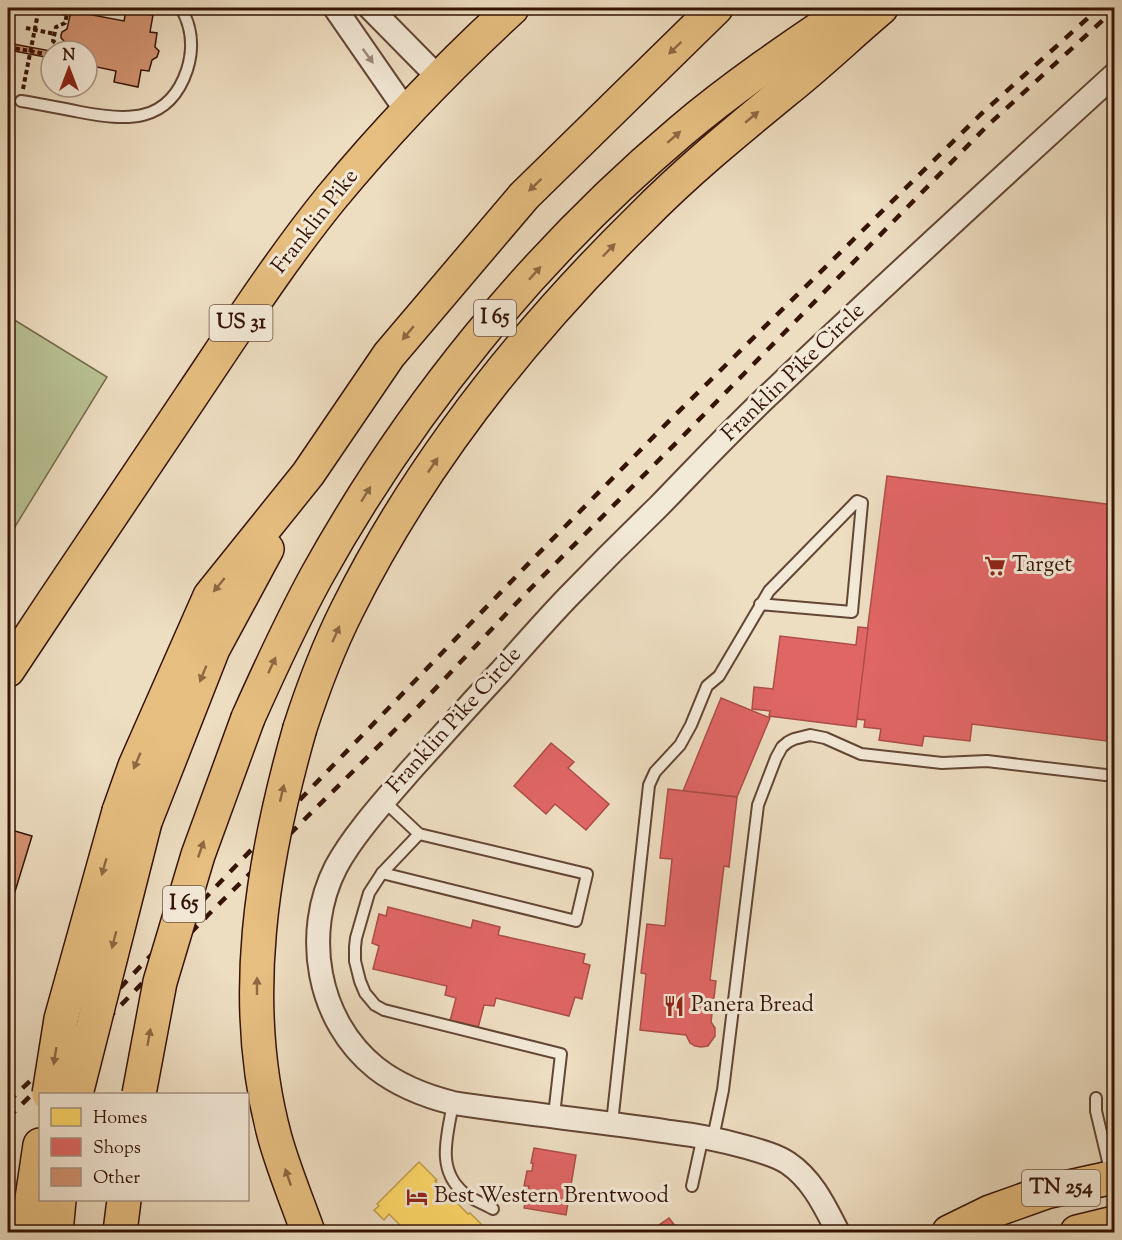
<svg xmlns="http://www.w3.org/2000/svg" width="1122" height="1240" viewBox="0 0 1122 1240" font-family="'Sorts Mill Goudy',serif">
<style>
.green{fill:#b8c193;stroke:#766a4c;stroke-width:1.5}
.homes{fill:#ffd966;stroke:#c29e49;stroke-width:1.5}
.shops{fill:#e06666;stroke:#ad4d49;stroke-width:1.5}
.building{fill:#d39472;stroke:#351305;stroke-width:1.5}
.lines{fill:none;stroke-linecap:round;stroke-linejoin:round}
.service-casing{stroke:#634634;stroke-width:14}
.minor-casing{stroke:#634634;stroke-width:26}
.primary-casing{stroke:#351305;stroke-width:36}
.motorway-casing{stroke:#351305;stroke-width:36}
.path{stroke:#351305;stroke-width:4;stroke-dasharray:4.5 3;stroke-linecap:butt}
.service{stroke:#f3e9d7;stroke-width:10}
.minor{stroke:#f3e9d7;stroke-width:22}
.primary{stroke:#e6be80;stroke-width:33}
.motorway{stroke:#e6be80;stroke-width:33}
.rail{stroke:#351305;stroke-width:4.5;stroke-dasharray:10 10;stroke-linecap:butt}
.motorway-bridge-casing{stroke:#351305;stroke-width:36;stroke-linecap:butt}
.motorway-bridge{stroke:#e6be80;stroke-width:33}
.oneway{fill:#8e6842}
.oneway2{fill:#9e8978}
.labels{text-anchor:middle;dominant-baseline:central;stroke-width:6;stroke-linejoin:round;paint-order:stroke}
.shield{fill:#f3e9d7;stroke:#6e5344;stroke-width:1.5}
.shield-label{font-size:21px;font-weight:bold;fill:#351305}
.street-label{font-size:22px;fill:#351305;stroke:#f3e9d7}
.poi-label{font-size:22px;fill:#351305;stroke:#f3e9d7;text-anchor:start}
</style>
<rect width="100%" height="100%" fill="#edddc1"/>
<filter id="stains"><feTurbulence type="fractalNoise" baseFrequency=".00333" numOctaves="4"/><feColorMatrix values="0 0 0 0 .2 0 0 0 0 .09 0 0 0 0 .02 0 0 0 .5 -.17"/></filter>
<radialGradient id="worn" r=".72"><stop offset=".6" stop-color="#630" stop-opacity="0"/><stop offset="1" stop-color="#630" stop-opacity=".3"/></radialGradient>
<polygon class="green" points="8,316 107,377 8,538"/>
<polygon class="homes" points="419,1162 437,1180 435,1181 468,1214 470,1213 488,1231 486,1232 407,1232 389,1214 384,1220 374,1210 379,1206 377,1204"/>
<g class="shops">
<polygon points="887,476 1114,505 1114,742 972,724 970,741 924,736 922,746 879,740 881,729 864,727 865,720 856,719"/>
<polygon points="858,627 868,628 856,727 769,716 770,711 752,709 754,687 773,689 780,636 856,645"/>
<polygon points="721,698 770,718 737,797 683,791"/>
<polygon points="551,743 574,762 568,768 609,804 586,830 555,804 546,814 514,786"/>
<polygon points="668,789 737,797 729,867 724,866 710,980 716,981 711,1022 715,1028 715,1036 708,1046 701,1047 695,1046 690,1043 686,1035 640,1030 646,974 641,973 647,924 665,926 672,859 660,858"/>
<polygon points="388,907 471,928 473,920 500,927 498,935 585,954 583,963 590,965 582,999 575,997 569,1016 496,998 494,1006 484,1005 478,1028 450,1021 456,998 445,995 447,986 373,969 379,946 372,943 379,914 386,916"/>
<polygon points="534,1148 576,1155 566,1215 524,1208 529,1186 524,1186 527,1171 532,1171 533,1163 531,1163"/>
<polygon points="669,1218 680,1232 649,1232"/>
</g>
<g class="building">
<polygon points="71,11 124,21 126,11 153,15 150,32 157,33 155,47 159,51 157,57 152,60 149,71 141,70 138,87 114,82 116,71 87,65 87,51 63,51 65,42 61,38 61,35 62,32 67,29"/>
<polygon points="8,43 51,51 51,58 8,50"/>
<polygon points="8,829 32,836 9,911 8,910"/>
</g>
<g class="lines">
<defs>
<g id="service">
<path d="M21 101C40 104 60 108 80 112 126 121 169 124 187 70 194 48 192 27 181 8"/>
<polyline points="384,801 419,834 587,874 576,921 382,873 369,893 356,938 355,947 355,961 360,981 365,993 375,1005 384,1010 561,1054 554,1115"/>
<polyline points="382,873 419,834"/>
<polyline points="1096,1098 1096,1111 1111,1174"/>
<path d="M453 1103C448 1134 435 1169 464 1193 472 1200 483 1203 493 1209"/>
<polyline points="612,1123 649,785 655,772 680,745 691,725 707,686 719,676 769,591 857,501 862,503 852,612 760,604"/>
<polyline points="713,1138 723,1090 758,805 776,758 782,747 788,742 794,739 810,735 825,738 861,754 942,763 987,761 1114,776"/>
<polyline points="692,1186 703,1136"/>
</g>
<g id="minor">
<polyline points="335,8 407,112"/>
<polyline points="370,8 439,78"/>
<path d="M838 1232C825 1207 813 1180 788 1163 776 1155 760 1151 746 1147 721 1140 696 1135 670 1132 598 1121 525 1114 453 1103 425 1096 399 1086 376 1068 317 1021 302 933 336 867 353 835 386 799 410 771 440 738 470 704 501 671 523 646 545 621 568 597 598 566 628 536 659 506 697 467 734 427 774 390 886 283 1000 179 1114 75"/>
</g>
<g id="primary">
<path d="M8 670C68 579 129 489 190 398 235 331 280 261 331 198 387 130 448 67 512 8"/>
<polyline points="949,1232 990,1212 1046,1192 1114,1177"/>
<polyline points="1077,1232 1114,1223"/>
</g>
<g id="motorway">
<path d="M248 718C269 671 291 623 316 577 409 409 534 255 681 131 733 87 793 46 850 8"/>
<path d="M300 728C313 688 328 648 347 610 420 463 524 333 640 219 685 173 735 132 785 91 818 65 849 35 881 8"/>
<polyline points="119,811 135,766 210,596 308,474 389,355 524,196 716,8"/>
<polyline points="145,822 213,649 267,549"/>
<polyline points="27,1232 40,1145"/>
<polyline points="56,1232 59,1200"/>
<polyline points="120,1232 124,1200"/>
</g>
</defs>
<use href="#service" class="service-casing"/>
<use href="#minor" class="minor-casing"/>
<use href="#primary" class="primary-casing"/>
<use href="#motorway" class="motorway-casing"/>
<g class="path">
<polyline points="39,9 67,14 65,23 56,27 53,41 61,47 60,51"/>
<polyline points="26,28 55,34"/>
<polyline points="8,47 51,55"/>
<polyline points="23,89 39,8"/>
</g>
<use href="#service" class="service"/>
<use href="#minor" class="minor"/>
<use href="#primary" class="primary"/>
<use href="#motorway" class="motorway"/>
<g class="rail">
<polyline points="8,1102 50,1062 226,876 532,560 672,418 980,115 1099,8"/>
<polyline points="8,1118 95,1032 208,915 416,709 526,593 680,439 987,126 1114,10"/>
</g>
<defs>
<g id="motorway-bridge">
<path d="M300 728C262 861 238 1002 275 1138 284 1170 297 1201 308 1232"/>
<polyline points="49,1094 61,1019 119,811"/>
<polyline points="76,1094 145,822"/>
<polyline points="139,1094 160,982 198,855 248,718"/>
</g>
</defs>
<use href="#motorway-bridge" class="motorway-bridge-casing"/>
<use href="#motorway-bridge" class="motorway-bridge"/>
</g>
<defs><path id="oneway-solid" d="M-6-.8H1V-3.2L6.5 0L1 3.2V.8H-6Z" transform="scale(1.5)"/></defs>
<g class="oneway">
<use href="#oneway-solid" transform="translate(675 48) rotate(136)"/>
<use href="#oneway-solid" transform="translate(752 117) rotate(-40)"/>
<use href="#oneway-solid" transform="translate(674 137) rotate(-41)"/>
<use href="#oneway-solid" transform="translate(535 185) rotate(136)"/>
<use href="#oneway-solid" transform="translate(609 250) rotate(-46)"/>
<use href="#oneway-solid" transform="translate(535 273) rotate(-48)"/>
<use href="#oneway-solid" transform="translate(408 333) rotate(130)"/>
<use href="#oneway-solid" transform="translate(433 465) rotate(-56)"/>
<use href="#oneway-solid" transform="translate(366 494) rotate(-58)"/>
<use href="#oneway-solid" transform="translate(219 585) rotate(129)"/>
<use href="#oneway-solid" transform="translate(336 634) rotate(-66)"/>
<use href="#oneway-solid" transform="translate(272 665) rotate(-65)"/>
<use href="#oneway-solid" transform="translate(203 674) rotate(112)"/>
<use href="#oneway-solid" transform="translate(137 761) rotate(113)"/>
<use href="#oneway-solid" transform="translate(282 793) rotate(-77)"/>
<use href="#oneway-solid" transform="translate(201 849) rotate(-71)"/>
<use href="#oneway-solid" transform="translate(104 867) rotate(106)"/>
<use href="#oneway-solid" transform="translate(114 940) rotate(104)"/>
<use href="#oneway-solid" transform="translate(257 986) rotate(-90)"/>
<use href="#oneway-solid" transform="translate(149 1037) rotate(-80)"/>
<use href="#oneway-solid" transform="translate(55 1056) rotate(99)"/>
<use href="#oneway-solid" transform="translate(288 1177) rotate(-109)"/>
</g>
<use class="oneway2" href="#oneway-solid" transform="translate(368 56) rotate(54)"/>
<defs>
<symbol id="supermarket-bare" viewBox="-9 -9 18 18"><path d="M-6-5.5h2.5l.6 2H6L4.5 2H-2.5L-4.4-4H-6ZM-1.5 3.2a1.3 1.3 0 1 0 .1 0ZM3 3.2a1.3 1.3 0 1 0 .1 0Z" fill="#8f2418" stroke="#f3e9d7" stroke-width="2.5" paint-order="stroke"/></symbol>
<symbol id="restaurant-bare" viewBox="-9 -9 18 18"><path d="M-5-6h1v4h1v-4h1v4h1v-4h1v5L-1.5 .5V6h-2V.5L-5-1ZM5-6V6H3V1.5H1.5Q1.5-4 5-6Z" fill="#8f2418" stroke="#f3e9d7" stroke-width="2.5" paint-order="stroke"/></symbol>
<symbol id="hotel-bare" viewBox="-9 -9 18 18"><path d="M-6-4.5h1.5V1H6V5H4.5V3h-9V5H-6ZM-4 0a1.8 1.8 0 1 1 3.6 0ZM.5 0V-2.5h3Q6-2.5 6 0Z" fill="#8f2418" stroke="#f3e9d7" stroke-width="2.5" paint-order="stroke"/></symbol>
</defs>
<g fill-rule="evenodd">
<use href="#supermarket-bare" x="980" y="551" width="30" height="30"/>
<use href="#restaurant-bare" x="659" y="991" width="30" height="30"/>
<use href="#hotel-bare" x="402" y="1182" width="30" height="30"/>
</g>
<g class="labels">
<g class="shield">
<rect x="474" y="300" width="42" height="36" rx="4.5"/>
<rect x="209.5" y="305" width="63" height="36" rx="4.5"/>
<rect x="163" y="886" width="42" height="36" rx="4.5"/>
<rect x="1022" y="1170" width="78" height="36" rx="4.5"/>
</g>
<g class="shield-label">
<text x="495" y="318">I 65</text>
<text x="241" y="323">US 31</text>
<text x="184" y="904">I 65</text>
<text x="1061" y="1188">TN 254</text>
</g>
<g class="street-label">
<text transform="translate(316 222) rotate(-52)">Franklin Pike</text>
<text transform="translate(794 373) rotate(-44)">Franklin Pike Circle</text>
<text transform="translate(455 721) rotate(-48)">Franklin Pike Circle</text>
</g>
<g class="poi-label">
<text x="1012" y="566">Target</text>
<text x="691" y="1006">Panera Bread</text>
<text x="434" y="1197">Best Western Brentwood</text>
</g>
</g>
<rect width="1122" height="1240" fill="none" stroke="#edddc1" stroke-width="30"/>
<rect x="9" y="9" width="1104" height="1222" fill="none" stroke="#351305" stroke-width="3"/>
<rect x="15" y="15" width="1092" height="1210" fill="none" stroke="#351305" stroke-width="1.5"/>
<rect x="39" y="1093" width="210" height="108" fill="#f3e9d7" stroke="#a79383" stroke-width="1.5"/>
<rect x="51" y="1108" width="30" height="18" fill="#ffd966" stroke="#a79383" stroke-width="1.5"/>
<text x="93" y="1123" font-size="18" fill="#351305">Homes</text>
<rect x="51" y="1138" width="30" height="18" fill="#e06666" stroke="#a79383" stroke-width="1.5"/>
<text x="93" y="1153" font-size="18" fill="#351305">Shops</text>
<rect x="51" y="1168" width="30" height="18" fill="#d39472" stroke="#a79383" stroke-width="1.5"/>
<text x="93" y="1183" font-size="18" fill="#351305">Other</text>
<g transform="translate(69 69)"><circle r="28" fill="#f3e9d7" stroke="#a79383" stroke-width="1.5"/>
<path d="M0-4.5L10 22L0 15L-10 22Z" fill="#8f2418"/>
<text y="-9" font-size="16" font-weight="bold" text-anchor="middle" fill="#351305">N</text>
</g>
<rect width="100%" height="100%" filter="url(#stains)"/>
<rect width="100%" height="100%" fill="url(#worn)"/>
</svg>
